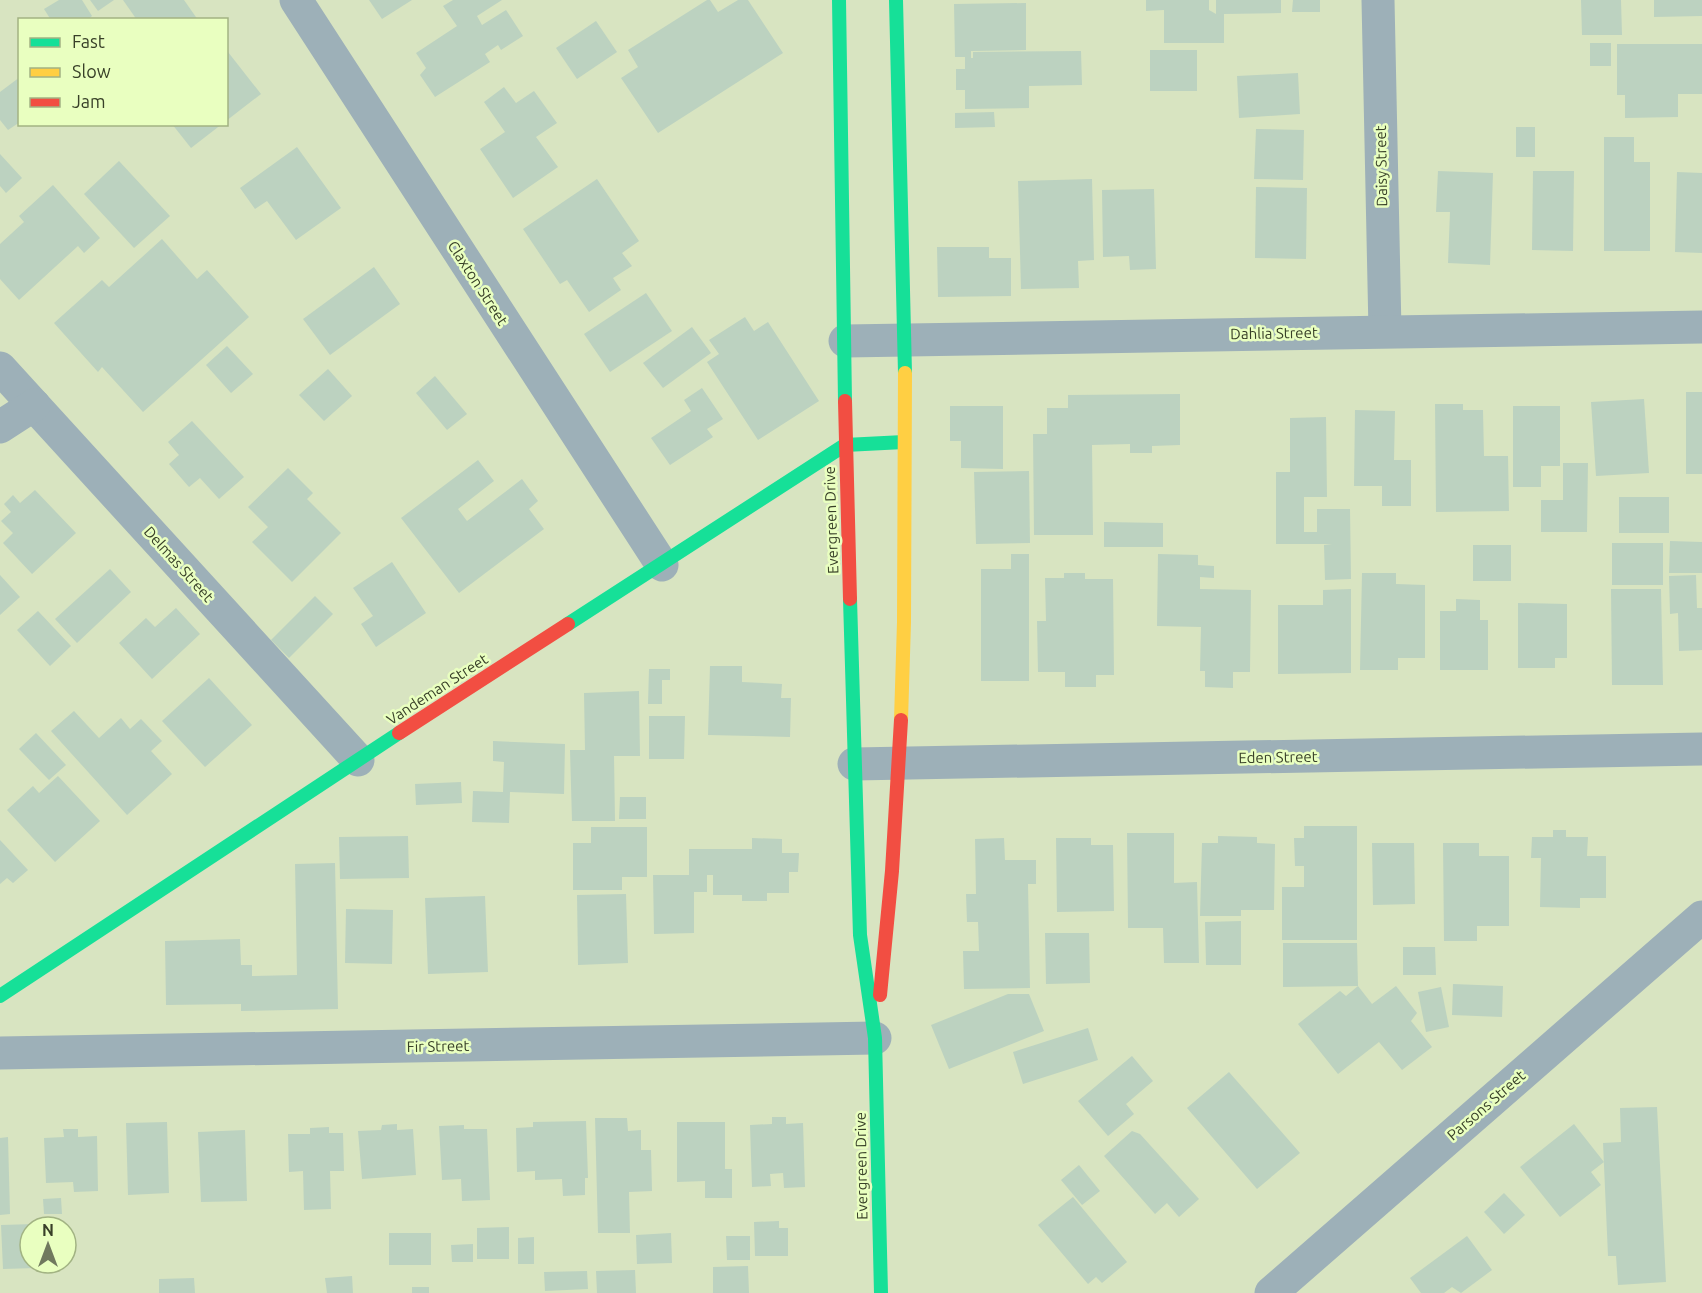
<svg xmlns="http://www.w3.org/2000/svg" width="1702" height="1293" viewBox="0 0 1702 1293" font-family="Ubuntu,sans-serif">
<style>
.building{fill:#bcd2c0}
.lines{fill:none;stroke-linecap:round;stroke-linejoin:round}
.street{stroke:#9db0b8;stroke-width:33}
.fast{stroke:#16e098;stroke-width:14}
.slow{stroke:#ffcf43;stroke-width:14}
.jam{stroke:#f24e42;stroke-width:14}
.labels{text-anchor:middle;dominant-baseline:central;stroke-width:5;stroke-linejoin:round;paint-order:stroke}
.street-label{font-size:15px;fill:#384028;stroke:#e9ffc0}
</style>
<rect width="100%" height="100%" fill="#d8e4c1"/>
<g class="building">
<polygon points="59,0 82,0 92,16 87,20 51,20 44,9"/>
<polygon points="90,0 114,0 98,11"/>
<polygon points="123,0 184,0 198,20 137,20"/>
<polygon points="369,0 412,0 382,19"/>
<polygon points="453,0 502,0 477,16 482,25 506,10 523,36 501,50 498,45 485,54 490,62 435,97 420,75 426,68 416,53 457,26 443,6"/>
<polygon points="707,0 710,0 718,12 738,0 748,0 783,53 658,133 621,78 638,67 628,50"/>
<polygon points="1146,0 1209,0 1209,10 1216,14 1216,0 1281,0 1281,13 1224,14 1224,43 1164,43 1164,10 1146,11"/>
<polygon points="1293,0 1320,0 1320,12 1292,12"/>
<polygon points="1581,0 1621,0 1622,35 1582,35"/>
<polygon points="1654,0 1702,0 1702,16 1654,17"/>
<polygon points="1026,3 1026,50 971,51 971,58 973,58 973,52 1081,51 1082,85 1029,86 1029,108 965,109 965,90 956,90 956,69 965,69 965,57 955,57 954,4"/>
<polygon points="596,21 617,52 577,79 556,48"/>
<rect x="1590" y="43" width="21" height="23"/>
<polygon points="1617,44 1702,44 1702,94 1678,94 1678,117 1625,118 1625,95 1617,95"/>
<rect x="1150" y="50" width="47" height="41"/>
<polygon points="228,52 261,94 226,121 226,54"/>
<polygon points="1298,73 1300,114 1239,118 1237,76"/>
<polygon points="20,77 20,122 8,130 0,120 0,92"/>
<polygon points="504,87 516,103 534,91 557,123 536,137 558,167 513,198 480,149 505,132 484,102"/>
<polygon points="994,112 995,127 955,128 955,113"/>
<polygon points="172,124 222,124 191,148"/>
<rect x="1516" y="127" width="19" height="30"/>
<polygon points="1256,129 1304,130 1303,180 1254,179"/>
<polygon points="1604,137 1634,137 1634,162 1650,162 1650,251 1604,251"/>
<polygon points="297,147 341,208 296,240 267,201 255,209 240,188"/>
<polygon points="0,154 22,178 6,193 0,186"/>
<polygon points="119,161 170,216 134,248 84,194"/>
<polygon points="1438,171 1493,173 1490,265 1448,263 1450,212 1436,212"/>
<polygon points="1533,171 1574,171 1573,251 1532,250"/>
<polygon points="1677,172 1702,173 1702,253 1675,252"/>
<polygon points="597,179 639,241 622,253 632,266 613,278 621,290 589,312 567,280 560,284 523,229"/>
<polygon points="1092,179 1094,260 1078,261 1079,288 1021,289 1018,181"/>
<polygon points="53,185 100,238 84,253 78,246 19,300 0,279 0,244 24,222 19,216"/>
<polygon points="1256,187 1307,188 1306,259 1255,258"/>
<polygon points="1154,189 1156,269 1130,270 1129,256 1103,257 1102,190"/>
<polygon points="162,239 197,279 207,270 249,317 143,412 102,367 98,372 54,323 102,280 109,287"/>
<polygon points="937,247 989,247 989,258 1011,258 1011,296 938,297"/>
<polygon points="374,267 400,304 330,355 303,319"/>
<polygon points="646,293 672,331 610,372 584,334"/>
<polygon points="745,317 754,331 768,322 819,401 758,440 707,362 719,354 709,340"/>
<polygon points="692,327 711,353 663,388 643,363"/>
<polygon points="227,346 253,374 231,393 206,365"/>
<polygon points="328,369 352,396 324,421 299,395"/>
<polygon points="435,376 467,414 447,430 416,393"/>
<polygon points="702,388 723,419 707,429 713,437 670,465 651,438 691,411 684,400"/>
<rect x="1686" y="392" width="16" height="82"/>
<polygon points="1180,394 1180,445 1152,446 1152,453 1130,453 1130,444 1092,445 1093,535 1034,535 1033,434 1047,434 1047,408 1068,408 1068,395"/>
<polygon points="1644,399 1649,473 1596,476 1591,402"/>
<polygon points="1435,404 1463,404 1463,410 1483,410 1484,456 1508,456 1509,511 1436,512"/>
<polygon points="950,406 1003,406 1003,469 961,468 961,441 950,441"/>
<polygon points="1513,406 1560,406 1560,466 1541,466 1541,487 1513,487"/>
<polygon points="1355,410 1395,411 1394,460 1411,460 1411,506 1382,506 1382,486 1354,486"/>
<polygon points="1326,417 1327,497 1304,497 1304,532 1317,532 1317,509 1350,509 1351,579 1325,580 1324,545 1332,544 1276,544 1276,472 1290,472 1290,418"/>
<polygon points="192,421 244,477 219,499 200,478 189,487 169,464 179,455 168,442"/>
<polygon points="478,460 494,481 458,509 467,521 522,479 538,501 529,509 544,529 459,593 401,518"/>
<polygon points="1563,463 1588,463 1587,532 1541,532 1541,500 1563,500"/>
<polygon points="288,468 313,493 307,499 341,533 292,582 252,542 268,527 248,507"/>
<polygon points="1029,471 1030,543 976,544 974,472"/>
<polygon points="35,490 76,533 32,574 3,543 13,533 1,521 11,512 4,504 13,495 20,503"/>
<rect x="1619" y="497" width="50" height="36"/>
<polygon points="1104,522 1163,523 1163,547 1104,547"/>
<polygon points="1670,541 1702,542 1702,573 1669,573"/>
<rect x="1612" y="543" width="51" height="42"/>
<rect x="1473" y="545" width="38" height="36"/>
<polygon points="1011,554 1029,554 1029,681 981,681 981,569 1011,569"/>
<polygon points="1158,554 1198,555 1198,565 1214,566 1214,578 1200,577 1200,589 1251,590 1250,672 1233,672 1233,688 1205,687 1205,671 1200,671 1201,627 1157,626"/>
<polygon points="392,562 426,613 376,647 361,624 373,616 353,588"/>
<polygon points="110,569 131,592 77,643 55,619"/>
<polygon points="1064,573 1085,573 1085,579 1113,579 1114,675 1096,675 1096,687 1065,687 1065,672 1038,672 1037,621 1046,621 1045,578 1064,578"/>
<polygon points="1362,573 1396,573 1396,584 1425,585 1425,658 1398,658 1398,670 1360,670"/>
<polygon points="0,575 20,597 0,615"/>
<polygon points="1696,575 1697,608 1702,608 1702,650 1679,651 1678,613 1670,614 1669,576"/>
<polygon points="1351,589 1351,673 1278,674 1278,605 1323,605 1323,590"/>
<polygon points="1611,589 1661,589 1663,685 1612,685"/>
<polygon points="315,596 333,614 289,658 271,640"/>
<polygon points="1456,599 1480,600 1480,620 1488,620 1488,670 1440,670 1440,611 1456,611"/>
<polygon points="1518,603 1567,604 1567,658 1555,658 1555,668 1518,668"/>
<polygon points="176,608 200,634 152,679 119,643 146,618 155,627"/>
<polygon points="38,611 71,646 50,666 17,630"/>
<polygon points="710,666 742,666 742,682 782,684 781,698 791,698 790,737 708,735"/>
<polygon points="649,669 670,669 670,680 662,680 662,704 648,704"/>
<polygon points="209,678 252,725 205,767 162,721"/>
<polygon points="639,691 640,756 614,756 615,821 572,821 570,750 585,750 584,693"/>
<polygon points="74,711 99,738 121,718 130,729 141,719 162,741 151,751 172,774 127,815 51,731"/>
<polygon points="649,716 685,716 684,759 649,759"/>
<polygon points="36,733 66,765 49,780 19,749"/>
<polygon points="493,741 565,744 564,794 510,792 509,823 472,822 473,791 503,792 504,762 493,761"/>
<polygon points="58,776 100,821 55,862 7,810 33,786 39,793"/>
<polygon points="461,782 462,803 416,805 415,784"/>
<polygon points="620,797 646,797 646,819 619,819"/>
<polygon points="1304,826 1357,826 1357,940 1282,940 1282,887 1304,887 1304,866 1295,866 1294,838 1304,838"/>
<polygon points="591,827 647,827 647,877 622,877 622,890 573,890 573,843 591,843"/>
<polygon points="1553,830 1566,830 1566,837 1588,837 1587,856 1606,856 1606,898 1580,898 1580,908 1540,907 1541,858 1531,858 1532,837 1553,837"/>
<polygon points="1127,833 1174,833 1174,883 1197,882 1199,963 1164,963 1163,928 1128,928"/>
<polygon points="408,836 409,878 340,879 339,837"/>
<polygon points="1218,836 1257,837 1257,843 1275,844 1274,910 1241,910 1241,916 1200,916 1202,843 1218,843"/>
<polygon points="752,838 782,839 782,853 799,853 798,872 789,872 789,893 767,893 767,901 742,901 742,895 713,895 713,875 707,875 707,892 694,892 694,933 654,934 653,875 689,875 689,849 752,849"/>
<polygon points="1004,838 1005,860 1036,860 1036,884 1028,884 1030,988 964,989 963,951 979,951 978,922 967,922 966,894 976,894 975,839"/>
<polygon points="1056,838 1091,838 1091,845 1113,845 1114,911 1057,912"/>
<polygon points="0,840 28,870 13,883 7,878 0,884"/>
<polygon points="1372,843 1414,843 1415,904 1373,905"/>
<polygon points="1443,843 1479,843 1479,856 1509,856 1509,926 1477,926 1477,941 1444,941"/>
<polygon points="335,863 338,1009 241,1011 241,1004 166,1005 165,941 240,939 241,965 252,965 252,976 297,975 295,864"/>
<polygon points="626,894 628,963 578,965 577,895"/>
<polygon points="485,896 488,972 428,974 425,898"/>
<polygon points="346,909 393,910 392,964 345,963"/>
<polygon points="1241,921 1241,965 1206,965 1205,922"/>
<polygon points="1045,933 1089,933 1090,983 1046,984"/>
<polygon points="1283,943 1357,943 1358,986 1283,987"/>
<polygon points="1403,947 1435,947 1436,975 1403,975"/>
<polygon points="1453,984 1503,986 1502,1017 1452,1015"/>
<polygon points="1358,986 1372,1004 1396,986 1417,1013 1411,1021 1432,1047 1402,1070 1379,1042 1338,1074 1298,1024 1340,991 1346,996"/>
<polygon points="1441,987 1449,1027 1426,1032 1418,992"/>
<polygon points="1008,994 1029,994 1044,1031 949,1069 931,1025"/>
<polygon points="1088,1028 1098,1060 1023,1084 1013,1052"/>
<polygon points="1132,1056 1153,1081 1126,1104 1134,1114 1108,1136 1078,1101"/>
<polygon points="1229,1072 1300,1153 1257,1189 1187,1108"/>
<polygon points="1657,1107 1666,1282 1618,1285 1616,1256 1608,1256 1603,1143 1621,1142 1620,1108"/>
<polygon points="772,1117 786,1117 786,1124 803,1123 805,1187 784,1188 783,1173 770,1174 771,1186 752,1187 750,1125 772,1124"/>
<polygon points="595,1118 627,1118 628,1131 641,1130 641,1150 651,1150 652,1191 629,1192 630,1233 598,1233"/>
<polygon points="586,1121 588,1178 585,1178 585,1195 563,1196 562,1179 535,1180 535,1171 517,1172 516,1128 533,1127 533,1122"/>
<polygon points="167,1122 169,1193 128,1195 126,1123"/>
<polygon points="677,1122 725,1122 725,1169 732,1169 732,1198 705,1198 705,1181 677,1182"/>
<polygon points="397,1124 397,1130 413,1129 416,1175 362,1179 358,1131 381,1130 382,1125"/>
<polygon points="1574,1124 1604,1162 1591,1172 1601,1185 1560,1217 1520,1167"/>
<polygon points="464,1125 464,1129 487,1129 490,1200 462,1201 461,1179 442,1180 439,1126"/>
<polygon points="329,1127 329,1133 343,1133 344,1171 330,1171 331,1209 304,1210 303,1171 289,1172 288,1134 310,1134 310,1128"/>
<polygon points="63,1129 78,1129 78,1137 97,1136 98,1191 74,1192 73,1182 46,1183 44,1138 64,1137"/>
<polygon points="245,1130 247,1201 201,1202 198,1132"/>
<polygon points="1132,1131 1140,1134 1199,1199 1179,1217 1167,1203 1155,1214 1104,1156"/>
<polygon points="8,1137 10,1214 0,1215 0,1138"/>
<polygon points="1079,1165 1100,1191 1082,1205 1061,1180"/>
<polygon points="1504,1193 1525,1215 1504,1234 1484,1212"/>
<polygon points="1073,1197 1127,1262 1102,1283 1096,1277 1088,1284 1038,1225"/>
<polygon points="61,1198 62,1214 44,1214 43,1199"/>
<polygon points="779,1221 779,1228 788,1228 788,1256 755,1256 754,1222"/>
<polygon points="35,1224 35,1227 30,1227 30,1263 36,1263 36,1268 3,1269 1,1225"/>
<polygon points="509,1227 509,1259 477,1259 477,1228"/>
<rect x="389" y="1233" width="42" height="32"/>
<polygon points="671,1233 672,1263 637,1264 636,1235"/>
<polygon points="726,1236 750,1236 750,1260 727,1260"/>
<polygon points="1467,1236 1492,1270 1461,1293 1452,1287 1444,1293 1421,1293 1410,1278"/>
<polygon points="534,1237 534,1264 518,1264 518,1238"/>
<polygon points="473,1244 473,1262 452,1262 451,1245"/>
<polygon points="748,1266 749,1293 713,1293 713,1267"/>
<polygon points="635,1270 636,1293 597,1293 596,1271"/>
<polygon points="587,1271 588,1289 545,1291 544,1272"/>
<polygon points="352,1276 353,1293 327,1293 325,1278"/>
<polygon points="194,1278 195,1293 159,1293 159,1279"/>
<rect x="412" y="1287" width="17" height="6"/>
</g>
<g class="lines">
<g class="street">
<polyline points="296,0 662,565"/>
<polyline points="1378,0 1385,331"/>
<polyline points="845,341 1702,327"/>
<polyline points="0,368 358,760"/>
<polyline points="0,427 34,405"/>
<polyline points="854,764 1702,749"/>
<polyline points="0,1053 875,1038"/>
<polyline points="1271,1293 1702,917"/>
</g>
<g class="fast">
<polyline points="839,0 845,401"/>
<polyline points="896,0 905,373"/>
<polyline points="850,599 860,935 875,1038 881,1293"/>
<polyline points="568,624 845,445 904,442"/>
<polyline points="0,996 399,733"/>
</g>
<polyline class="slow" points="901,720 904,622 905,373"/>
<g class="jam">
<polyline points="845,401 850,599"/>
<polyline points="399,733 568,624"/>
<polyline points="880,995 892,871 901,720"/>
</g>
</g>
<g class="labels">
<g class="street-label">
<text transform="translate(1381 166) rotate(-91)">Daisy Street</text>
<text transform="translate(478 283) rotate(57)">Claxton Street</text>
<text transform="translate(1274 333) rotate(-1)">Dahlia Street</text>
<text transform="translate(831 520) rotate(-92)">Evergreen Drive</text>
<text transform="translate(179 564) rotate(48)">Delmas Street</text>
<text transform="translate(437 689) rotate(-33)">Vandeman Street</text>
<text transform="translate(1278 757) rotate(-1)">Eden Street</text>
<text transform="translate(438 1046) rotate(-1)">Fir Street</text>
<text transform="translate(1486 1105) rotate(-41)">Parsons Street</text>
<text transform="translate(861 1166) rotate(-91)">Evergreen Drive</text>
</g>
</g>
<rect x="18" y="18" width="210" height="108" fill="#e9ffc0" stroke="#a2b383" stroke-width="1.5"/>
<rect x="30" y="38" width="30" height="9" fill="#16e098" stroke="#a2b383" stroke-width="1.5"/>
<text x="72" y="48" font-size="18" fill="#384028">Fast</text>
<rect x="30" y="68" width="30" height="9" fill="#ffcf43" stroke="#a2b383" stroke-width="1.5"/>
<text x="72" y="78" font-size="18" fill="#384028">Slow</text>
<rect x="30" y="98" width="30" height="9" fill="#f24e42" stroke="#a2b383" stroke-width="1.5"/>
<text x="72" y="108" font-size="18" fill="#384028">Jam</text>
<g transform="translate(48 1245)"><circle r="28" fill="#e9ffc0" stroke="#a2b383" stroke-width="1.5"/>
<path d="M0-4.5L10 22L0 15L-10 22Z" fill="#70795e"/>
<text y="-9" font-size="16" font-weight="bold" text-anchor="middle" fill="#384028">N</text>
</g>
</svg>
